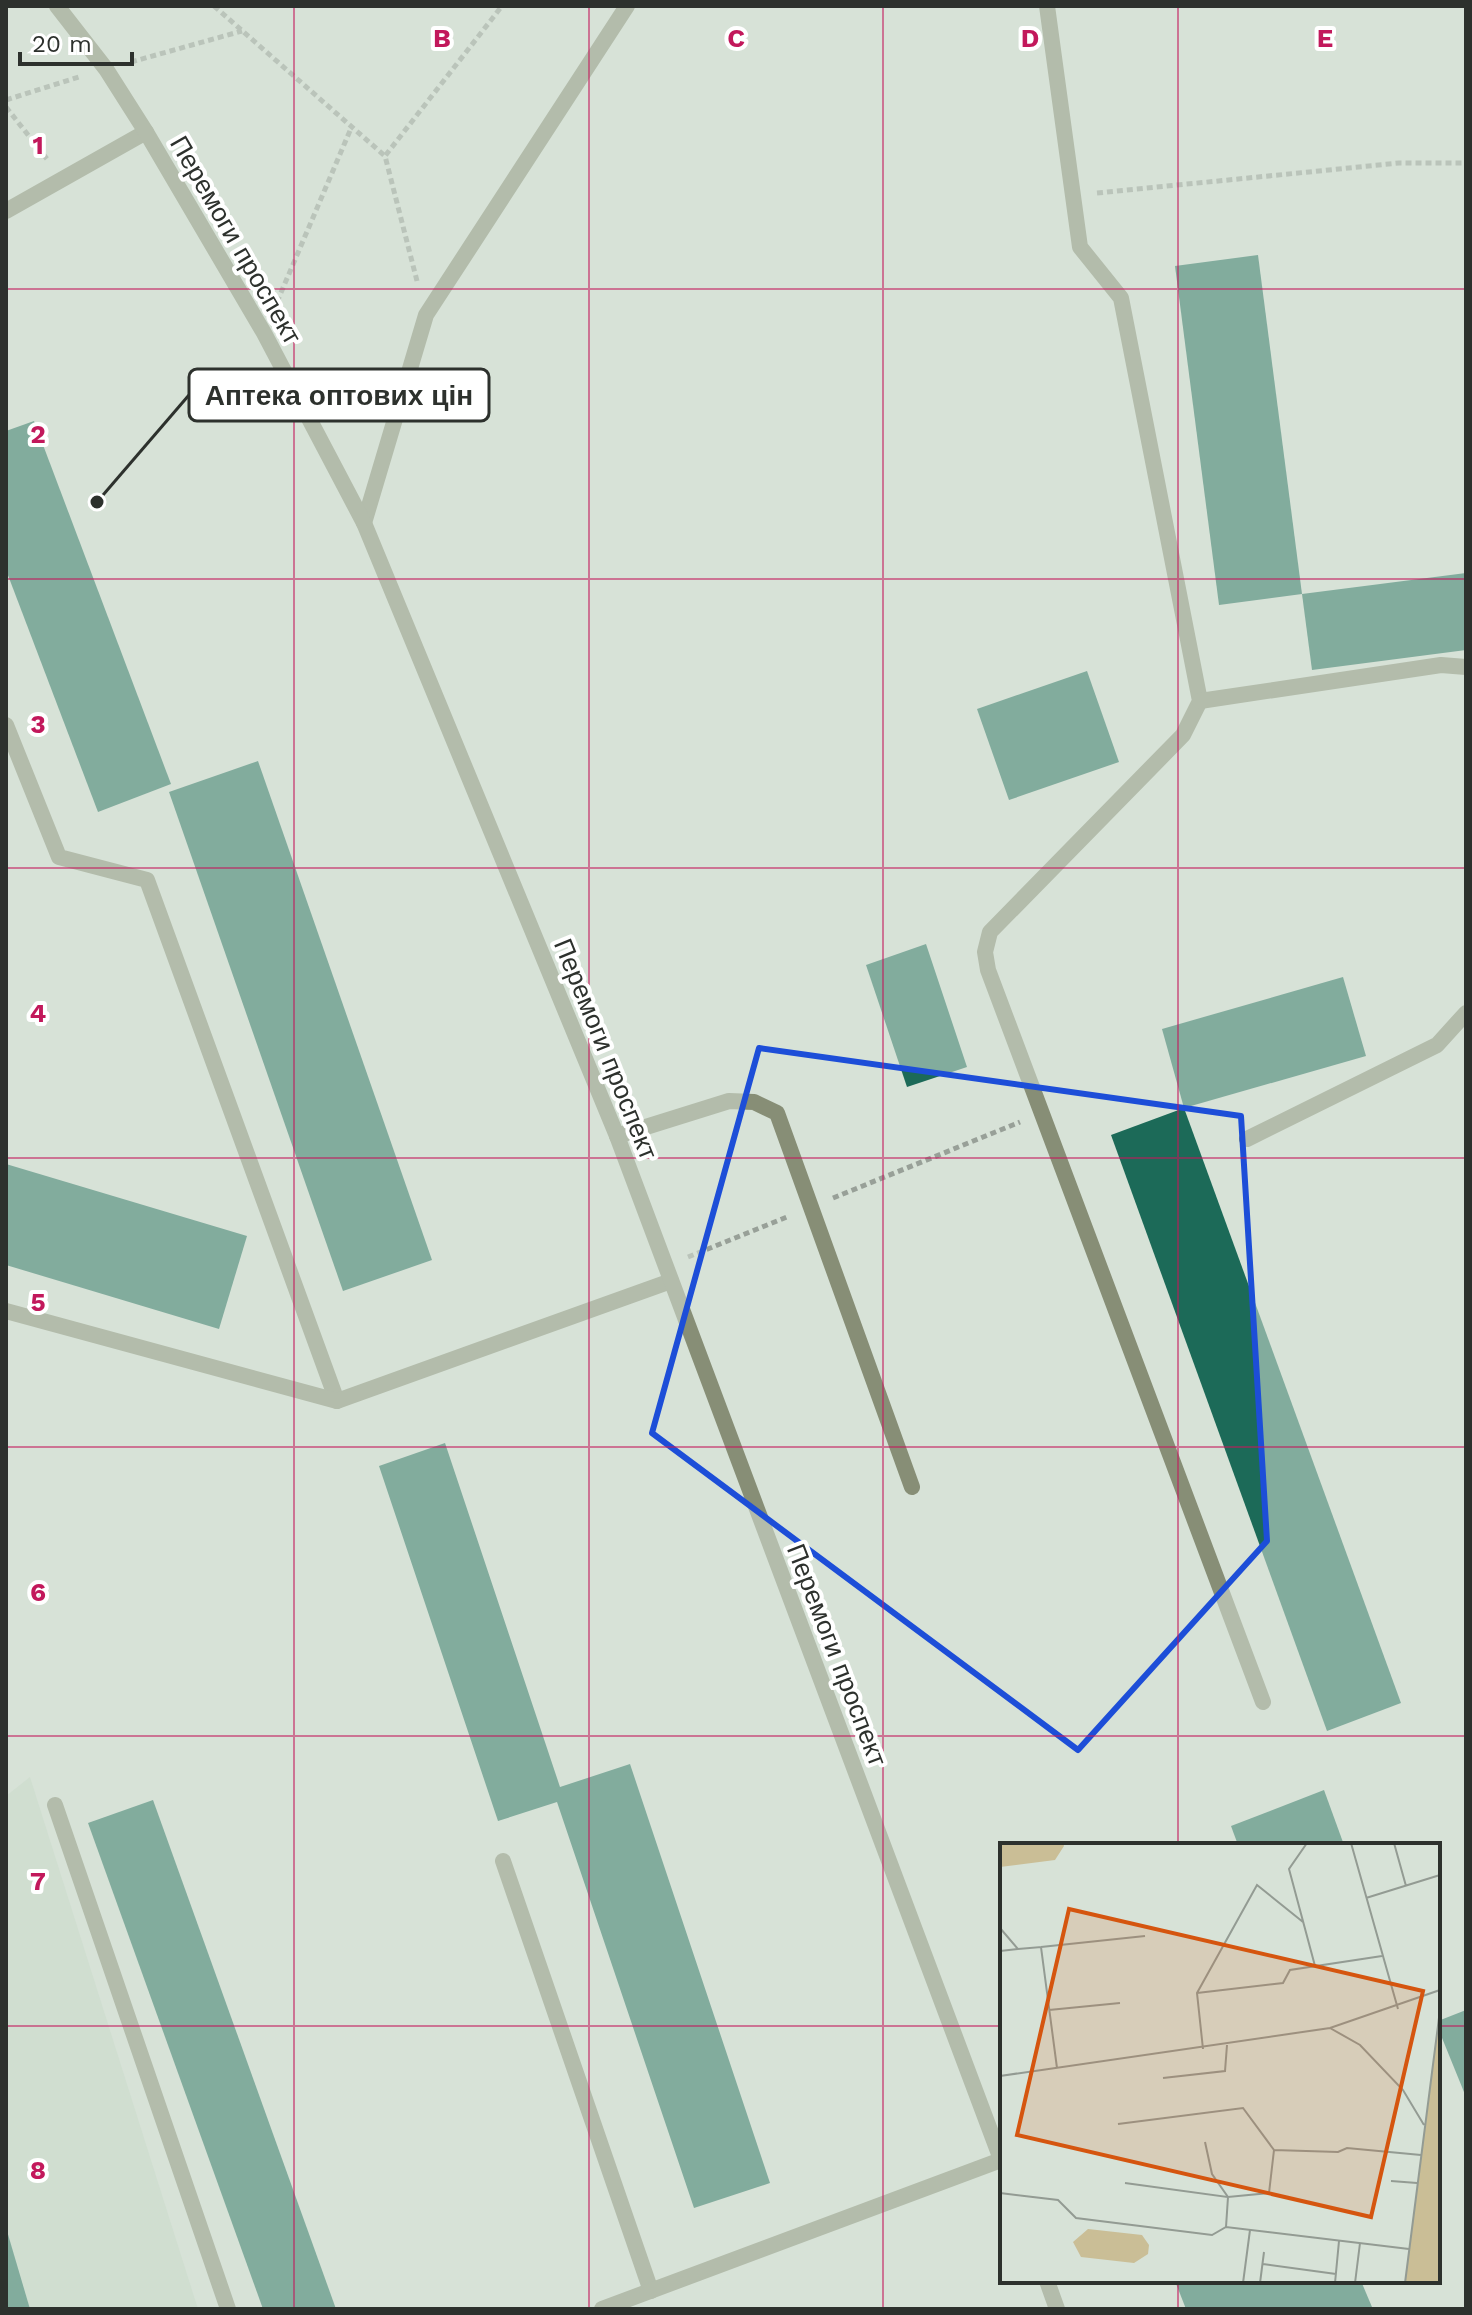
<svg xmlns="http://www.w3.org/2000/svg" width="1472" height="2315" viewBox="0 0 1472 2315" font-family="'Work Sans',sans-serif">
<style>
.built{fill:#c7d9c8}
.building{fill:#1c6a58}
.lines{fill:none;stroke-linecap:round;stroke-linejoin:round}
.path{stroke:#98a098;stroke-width:5;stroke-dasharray:6 4;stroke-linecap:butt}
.service{stroke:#878e76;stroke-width:16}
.minor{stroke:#878e76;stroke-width:16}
.tertiary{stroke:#878e76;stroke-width:16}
.marked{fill:none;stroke:#1d4ed8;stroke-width:6;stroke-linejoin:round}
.grid{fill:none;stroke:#c2185b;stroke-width:2;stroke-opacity:0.55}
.labels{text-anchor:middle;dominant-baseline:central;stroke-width:8;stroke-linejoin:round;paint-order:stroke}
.street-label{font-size:26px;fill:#2d312d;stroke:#fff}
.inset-road{fill:none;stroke:#939b93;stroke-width:2}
.view{fill:#d5550f;fill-opacity:0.15;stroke:#d5550f;stroke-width:4}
.inset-edge{fill:none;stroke:#2d312d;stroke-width:4}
.grid-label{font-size:26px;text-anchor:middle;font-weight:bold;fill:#c2185b;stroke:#fff;stroke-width:8;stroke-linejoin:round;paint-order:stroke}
.leader{fill:none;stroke:#2d312d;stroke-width:3}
.callout-dot{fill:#2d312d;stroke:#fff;stroke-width:3}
.callout{fill:#fff;stroke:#2d312d;stroke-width:3}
.callout-label{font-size:28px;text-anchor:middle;font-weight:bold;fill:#2d312d}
</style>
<rect width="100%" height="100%" fill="#d7e2d7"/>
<polygon class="built" points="30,1777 198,2309 6,2309 6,1796"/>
<g class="building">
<polygon points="1258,255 1302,594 1219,605 1175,266"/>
<polygon points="34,421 171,784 98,812 6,570 6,431"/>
<polygon points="1466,573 1466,650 1312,670 1302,594"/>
<polygon points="1087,671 1119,762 1009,800 977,709"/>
<polygon points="258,761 432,1260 343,1291 169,792"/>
<polygon points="926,944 967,1067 907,1087 866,965"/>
<polygon points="1343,977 1366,1056 1184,1108 1162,1029"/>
<polygon points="1184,1108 1401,1703 1327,1731 1111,1135"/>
<polygon points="6,1164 247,1236 219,1329 6,1265"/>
<polygon points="445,1443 560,1787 630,1764 770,2183 694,2208 557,1802 498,1821 379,1466"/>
<polygon points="1324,1790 1344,1845 1238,1845 1231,1826"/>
<polygon points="153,1800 336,2309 263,2309 88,1823"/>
<polygon points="1466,2010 1466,2097 1438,2028 1438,2021"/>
<polygon points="6,2231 7,2231 30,2309 6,2309"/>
<polygon points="1175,2281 1361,2281 1372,2307 1367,2309 1186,2309"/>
</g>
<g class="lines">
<g class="path">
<polyline points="214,6 385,156"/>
<polyline points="131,62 242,31"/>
<polyline points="6,100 79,77"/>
<polyline points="6,107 47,159"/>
<polyline points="1097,193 1399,163 1466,163"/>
<polyline points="417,281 385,156 502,6"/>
<polyline points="277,302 352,126"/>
<polyline points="833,1198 1020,1122"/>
<polyline points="688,1257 787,1217"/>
</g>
<g class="service">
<polyline points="1047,6 1080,247 1121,298 1200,701 1183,735 990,932 985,952 988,970 1263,1702"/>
<polyline points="1200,701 1441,665 1466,667"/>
<polyline points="6,725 59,857 147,880 337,1401"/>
<polyline points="617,1136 729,1101 754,1102 777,1113 912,1487"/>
<polyline points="1247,1139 1437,1045 1466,1013"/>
<polyline points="6,1311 337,1401 671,1281"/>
<polyline points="55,1805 228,2309"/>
<polyline points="503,1861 651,2291"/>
<polyline points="602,2309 1001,2160"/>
</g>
<g class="minor">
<polyline points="6,211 146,132"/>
<polyline points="364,523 426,315 627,6"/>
</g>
<g class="tertiary">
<polyline points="57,6 106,69 146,132 264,333 364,523 617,1136 1002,2162"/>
<polyline points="1047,2281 1057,2309"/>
</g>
</g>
<path d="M0 0H1472V2315H0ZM759 1048 1241 1116 1267 1541 1078 1750 652 1433Z" fill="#d7e2d7" fill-opacity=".55" fill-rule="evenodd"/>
<path class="marked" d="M759 1048 1241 1116 1267 1541 1078 1750 652 1433Z"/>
<path class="grid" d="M294 6V2309M589 6V2309M883 6V2309M1178 6V1845M6 289H1466M6 579H1466M6 868H1466M6 1158H1466M6 1447H1466M6 1736H1466M6 2026H1002M1438 2026H1466M1178 2281V2309"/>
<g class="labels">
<g class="street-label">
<text transform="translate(236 240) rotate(60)">Перемоги проспект</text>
<text transform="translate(606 1049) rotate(68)">Перемоги проспект</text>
<text transform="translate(837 1655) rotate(69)">Перемоги проспект</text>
</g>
</g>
<g transform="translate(1000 1843)">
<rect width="440" height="440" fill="#d7e2d7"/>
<path d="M0 0H63L64 3 55 17 0 24ZM440 167V440H405ZM88 386 142 392 149 402 148 411 134 420 81 414 73 399Z" fill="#cabe96"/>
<path class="inset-road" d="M307 0 289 26 315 123M351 0 398 166M394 0 406 43M366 55 440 32M0 85 18 106 0 108M41 104 145 93M18 106 41 104 57 225M197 150 283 140 290 127 382 113M49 167 120 160M330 185 360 202 403 247 424 282M203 206 197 150 257 42 303 79M0 233 330 185 440 147M163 235 225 228 227 202M118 281 243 265 274 307 269 350 228 354 212 331 205 299M274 307 338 309 347 305 421 312M391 338 417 340M125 340 228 354 226 384M0 350 58 357 76 375 212 392 226 384 409 406M263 421 336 431M243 440 250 387M260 440 264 409M335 440 339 398M355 440 360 400M405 440 440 167"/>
<path class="view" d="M69 66 423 148 371 374 17 292Z"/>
<rect width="440" height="440" class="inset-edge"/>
</g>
<g class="grid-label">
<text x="442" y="47">B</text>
<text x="736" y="47">C</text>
<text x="1030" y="47">D</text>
<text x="1325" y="47">E</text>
<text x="38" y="154">1</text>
<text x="38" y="443">2</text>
<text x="38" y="733">3</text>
<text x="38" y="1022">4</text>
<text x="38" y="1311">5</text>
<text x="38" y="1601">6</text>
<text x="38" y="1890">7</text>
<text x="38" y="2179">8</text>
</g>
<path class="leader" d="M97 502L189 395"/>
<circle class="callout-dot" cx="97" cy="502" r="8"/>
<rect class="callout" x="189" y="369" width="300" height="52" rx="8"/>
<g class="callout-label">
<text x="339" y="405">Аптека оптових цін</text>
</g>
<rect width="1472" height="2315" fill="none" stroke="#2d312d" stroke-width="16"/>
<path d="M20 52v12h112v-12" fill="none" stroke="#2d312d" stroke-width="4"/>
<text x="32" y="52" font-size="24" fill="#2d312d" stroke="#ffffff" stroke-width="6" paint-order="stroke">20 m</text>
</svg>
